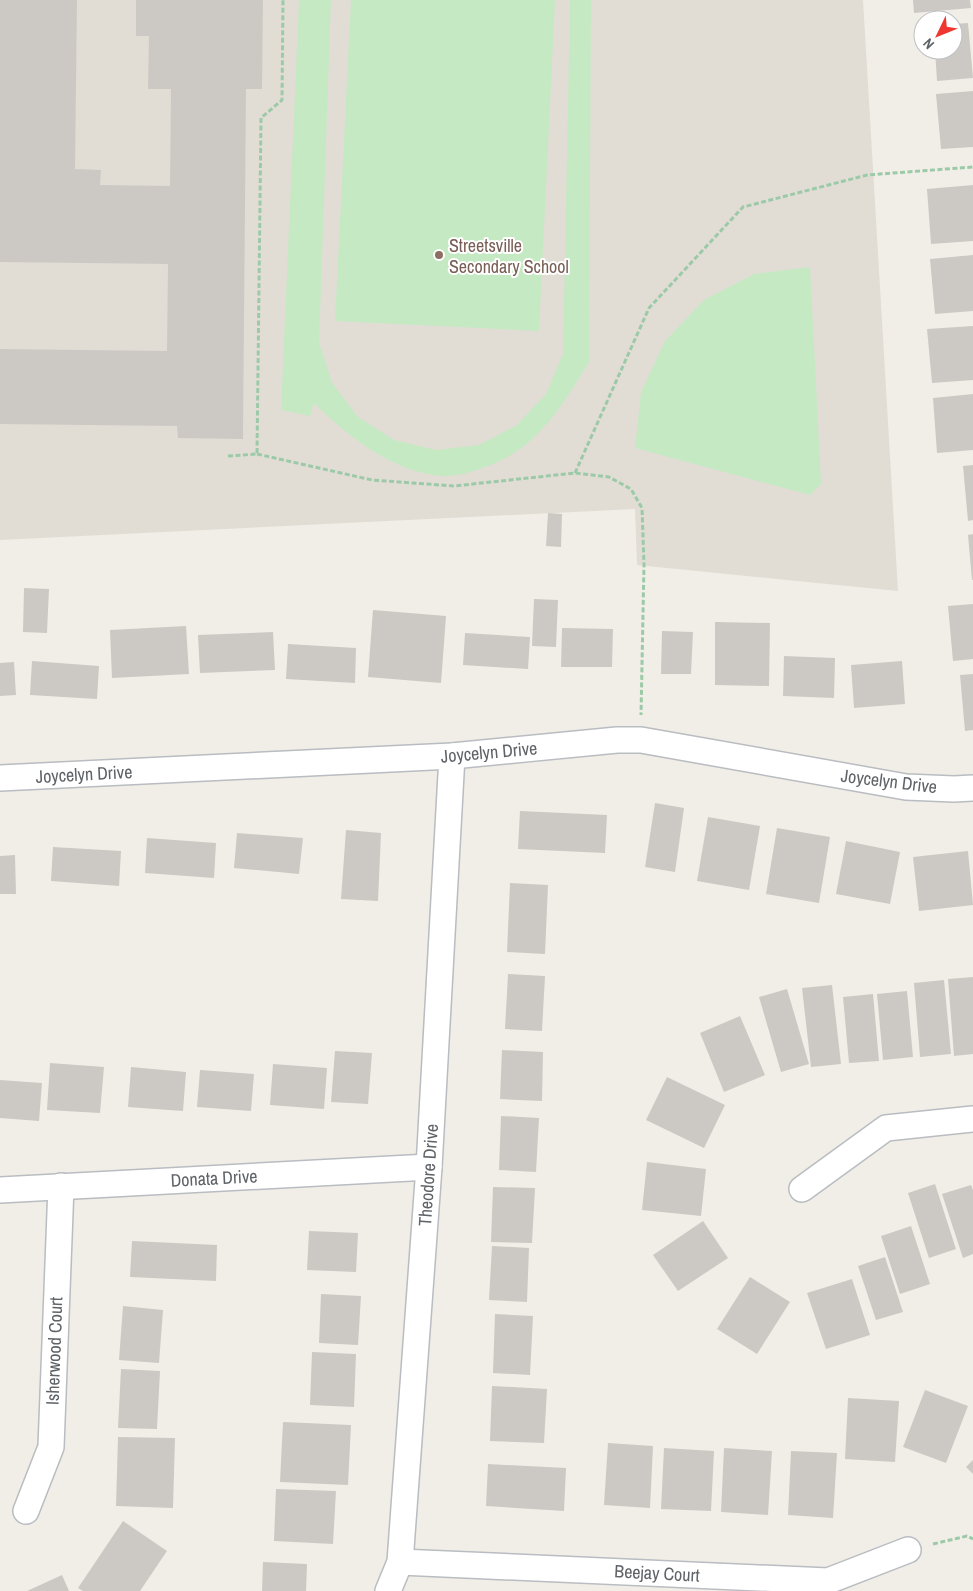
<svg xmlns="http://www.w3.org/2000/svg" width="973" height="1591" viewBox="0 0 973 1591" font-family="'Archivo Narrow',sans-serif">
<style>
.education{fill:#e1ddd5}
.green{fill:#c5e9c3}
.building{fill:#ccc9c4}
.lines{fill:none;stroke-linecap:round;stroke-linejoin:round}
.street-casing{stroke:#b9bcc1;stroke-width:28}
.path{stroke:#9ccaa8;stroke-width:3;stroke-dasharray:5 2.5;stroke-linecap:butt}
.street{stroke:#fff;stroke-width:25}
.education-dot{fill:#8d6e63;stroke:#fff;stroke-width:2}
.labels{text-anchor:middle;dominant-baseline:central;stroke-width:4;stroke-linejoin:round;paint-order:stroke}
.education-label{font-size:18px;fill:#785e54;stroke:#fff;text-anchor:start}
.street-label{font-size:18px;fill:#5e6368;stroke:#fff}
</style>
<rect width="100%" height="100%" fill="#f1eee7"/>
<polygon class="education" points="0,0 863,0 898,591 637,565 635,509 0,540"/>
<g class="green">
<path d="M299 0H331L319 342 332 383 358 417 394 440 436 450 479 445 517 425 546 394 563 354 570 0H591L589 362C573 388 556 417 533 438 520 451 505 459 488 466 474 471 459 476 444 476 395 474 347 436 314 403L310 416 281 410Z"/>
<polygon points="351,0 555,0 539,331 335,321"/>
<polygon points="810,267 821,484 810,495 635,448 641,392 665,341 704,300 754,274"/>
</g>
<g class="building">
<polygon points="0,0 77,0 75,169 101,170 100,185 170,186 171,89 148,89 149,36 136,36 136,0 263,0 262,89 246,89 243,439 178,438 177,426 0,424 0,349 167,351 168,264 0,262"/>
<polygon points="913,0 970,0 971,8 914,13"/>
<polygon points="968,23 973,78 937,81 935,50 953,50 953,24"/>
<polygon points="973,91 973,147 941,149 936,94"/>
<polygon points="973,185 973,241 931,244 927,189"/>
<polygon points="973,255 973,311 935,314 930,259"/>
<polygon points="973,326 973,380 932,383 927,329"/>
<polygon points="973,394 973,450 937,453 933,398"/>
<polygon points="973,465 973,520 968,521 963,466"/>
<polygon points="548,513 562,514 561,547 546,546"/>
<polygon points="973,534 973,580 972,580 968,535"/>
<polygon points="24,588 49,589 47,633 23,632"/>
<polygon points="534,599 558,600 556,647 532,646"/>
<polygon points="973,604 973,659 953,661 948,606"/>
<polygon points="373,610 446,616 441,683 368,677"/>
<polygon points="715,622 770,623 769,686 715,685"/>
<polygon points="186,626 189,674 112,678 110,630"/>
<polygon points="562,628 613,629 612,667 561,667"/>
<polygon points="662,631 693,632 691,674 661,674"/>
<polygon points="273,632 275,670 200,673 198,635"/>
<polygon points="465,633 530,637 528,669 463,665"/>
<polygon points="288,644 356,648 355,683 286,679"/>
<polygon points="784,656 835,658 834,698 783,696"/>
<polygon points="32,661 99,666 97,699 30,695"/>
<polygon points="902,661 905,704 854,708 851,665"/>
<polygon points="14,662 16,695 0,696 0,663"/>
<polygon points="973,674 973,730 965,731 960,675"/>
<polygon points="655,803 684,808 675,872 645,867"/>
<polygon points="520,811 607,815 605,853 518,849"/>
<polygon points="708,817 760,826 749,890 697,881"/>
<polygon points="777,828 830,837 819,903 766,894"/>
<polygon points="346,830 381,833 378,901 341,899"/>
<polygon points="237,833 303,838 299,874 234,868"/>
<polygon points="147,838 216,843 214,878 145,873"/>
<polygon points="846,841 900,852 890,904 836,894"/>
<polygon points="53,847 121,851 119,886 51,881"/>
<polygon points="968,851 973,905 919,911 913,857"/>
<polygon points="15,855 16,894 0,894 0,856"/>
<polygon points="510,883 548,885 545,954 507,952"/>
<polygon points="508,974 545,976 542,1031 505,1029"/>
<polygon points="973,977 973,1054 954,1056 948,979"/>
<polygon points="944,980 951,1054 920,1057 914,983"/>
<polygon points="832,985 841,1064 811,1067 802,988"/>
<polygon points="787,989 809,1064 781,1072 759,997"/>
<polygon points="907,991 913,1057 883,1060 877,994"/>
<polygon points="873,994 879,1061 849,1063 843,997"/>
<polygon points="740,1016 765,1075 724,1092 700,1033"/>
<polygon points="502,1050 543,1052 542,1101 500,1099"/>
<polygon points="335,1051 372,1053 368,1104 331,1102"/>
<polygon points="50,1063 104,1067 100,1113 47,1110"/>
<polygon points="273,1064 327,1068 324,1109 270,1105"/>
<polygon points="131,1067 186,1072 183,1111 128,1107"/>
<polygon points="200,1070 254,1074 251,1111 197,1107"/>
<polygon points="667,1077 725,1105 704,1148 646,1120"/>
<polygon points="0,1080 42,1083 39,1121 0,1118"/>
<polygon points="501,1116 539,1118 536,1172 499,1170"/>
<polygon points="647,1162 706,1169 701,1216 642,1210"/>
<polygon points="935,1184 956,1249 929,1258 908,1193"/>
<polygon points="971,1185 973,1190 973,1254 963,1258 942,1194"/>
<polygon points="493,1187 535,1188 532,1243 491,1242"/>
<polygon points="703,1221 728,1258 678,1291 653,1255"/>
<polygon points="911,1226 930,1284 900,1294 881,1236"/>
<polygon points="309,1231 358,1233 356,1272 307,1270"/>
<polygon points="132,1241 217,1245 216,1281 130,1277"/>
<polygon points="492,1246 529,1248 527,1302 489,1300"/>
<polygon points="885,1257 903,1312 876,1320 858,1266"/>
<polygon points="750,1277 790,1302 757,1354 717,1329"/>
<polygon points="852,1279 870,1335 826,1349 807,1293"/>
<polygon points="321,1294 361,1296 358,1345 319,1343"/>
<polygon points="123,1306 163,1310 159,1363 119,1360"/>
<polygon points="495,1314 533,1316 530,1375 493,1373"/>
<polygon points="312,1352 356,1354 354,1407 310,1405"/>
<polygon points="121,1369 160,1371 157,1429 118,1428"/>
<polygon points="492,1386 547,1389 544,1443 490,1441"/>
<polygon points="925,1390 968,1406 946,1463 903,1447"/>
<polygon points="848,1398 899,1401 895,1462 845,1459"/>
<polygon points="283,1422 351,1425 348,1485 280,1482"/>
<polygon points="118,1437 175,1438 173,1508 116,1506"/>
<polygon points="608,1443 653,1446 650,1508 604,1505"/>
<polygon points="664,1448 714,1451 711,1511 661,1509"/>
<polygon points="724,1448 772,1451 768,1515 721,1512"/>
<polygon points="791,1451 837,1453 833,1518 788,1515"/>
<polygon points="973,1460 973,1474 966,1467"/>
<polygon points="488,1464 566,1468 564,1511 486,1506"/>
<polygon points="276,1489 336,1491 333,1544 274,1541"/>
<polygon points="123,1521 167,1551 140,1591 83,1591 78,1588"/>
<polygon points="263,1562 307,1564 306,1591 262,1591"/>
<polygon points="62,1575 69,1591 27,1591"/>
</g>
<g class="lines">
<defs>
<g id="street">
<polyline points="0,778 452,756 617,740 641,740 906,787 954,789 973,788"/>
<polyline points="802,1189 886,1128 973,1119"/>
<polyline points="0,1190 429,1167"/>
<polyline points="26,1511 51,1447 61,1186"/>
<polyline points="400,1562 828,1581 908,1550"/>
<polyline points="388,1591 400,1562 429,1167 452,756"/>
</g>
</defs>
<use href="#street" class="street-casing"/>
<g class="path">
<polyline points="257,454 372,480 454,486 575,473 609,477 631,489 642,508 644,564 641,715"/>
<polyline points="228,456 257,454 261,118 282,100 283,0"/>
<polyline points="575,473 649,308 743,207 867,175 973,167"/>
<polyline points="933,1544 967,1536 973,1539"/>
</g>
<use href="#street" class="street"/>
</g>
<circle class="education-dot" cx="439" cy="255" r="5"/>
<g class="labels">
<g class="education-label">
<text x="449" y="245">Streetsville<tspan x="449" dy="21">Secondary School</tspan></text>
</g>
<g class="street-label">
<text transform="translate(489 752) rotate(-5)">Joycelyn Drive</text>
<text transform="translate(84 774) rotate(-3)">Joycelyn Drive</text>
<text transform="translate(889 781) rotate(7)">Joycelyn Drive</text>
<text transform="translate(428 1175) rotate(-86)">Theodore Drive</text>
<text transform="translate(214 1178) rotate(-3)">Donata Drive</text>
<text transform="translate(54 1351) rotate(-88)">Isherwood Court</text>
<text transform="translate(657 1573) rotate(3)">Beejay Court</text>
</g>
</g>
<g transform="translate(938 35) rotate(227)"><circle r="24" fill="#ffffff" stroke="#bfc1c3"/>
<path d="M0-4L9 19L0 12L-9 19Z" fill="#ef372f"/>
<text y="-8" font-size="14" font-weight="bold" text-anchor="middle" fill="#5e6368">N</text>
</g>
</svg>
